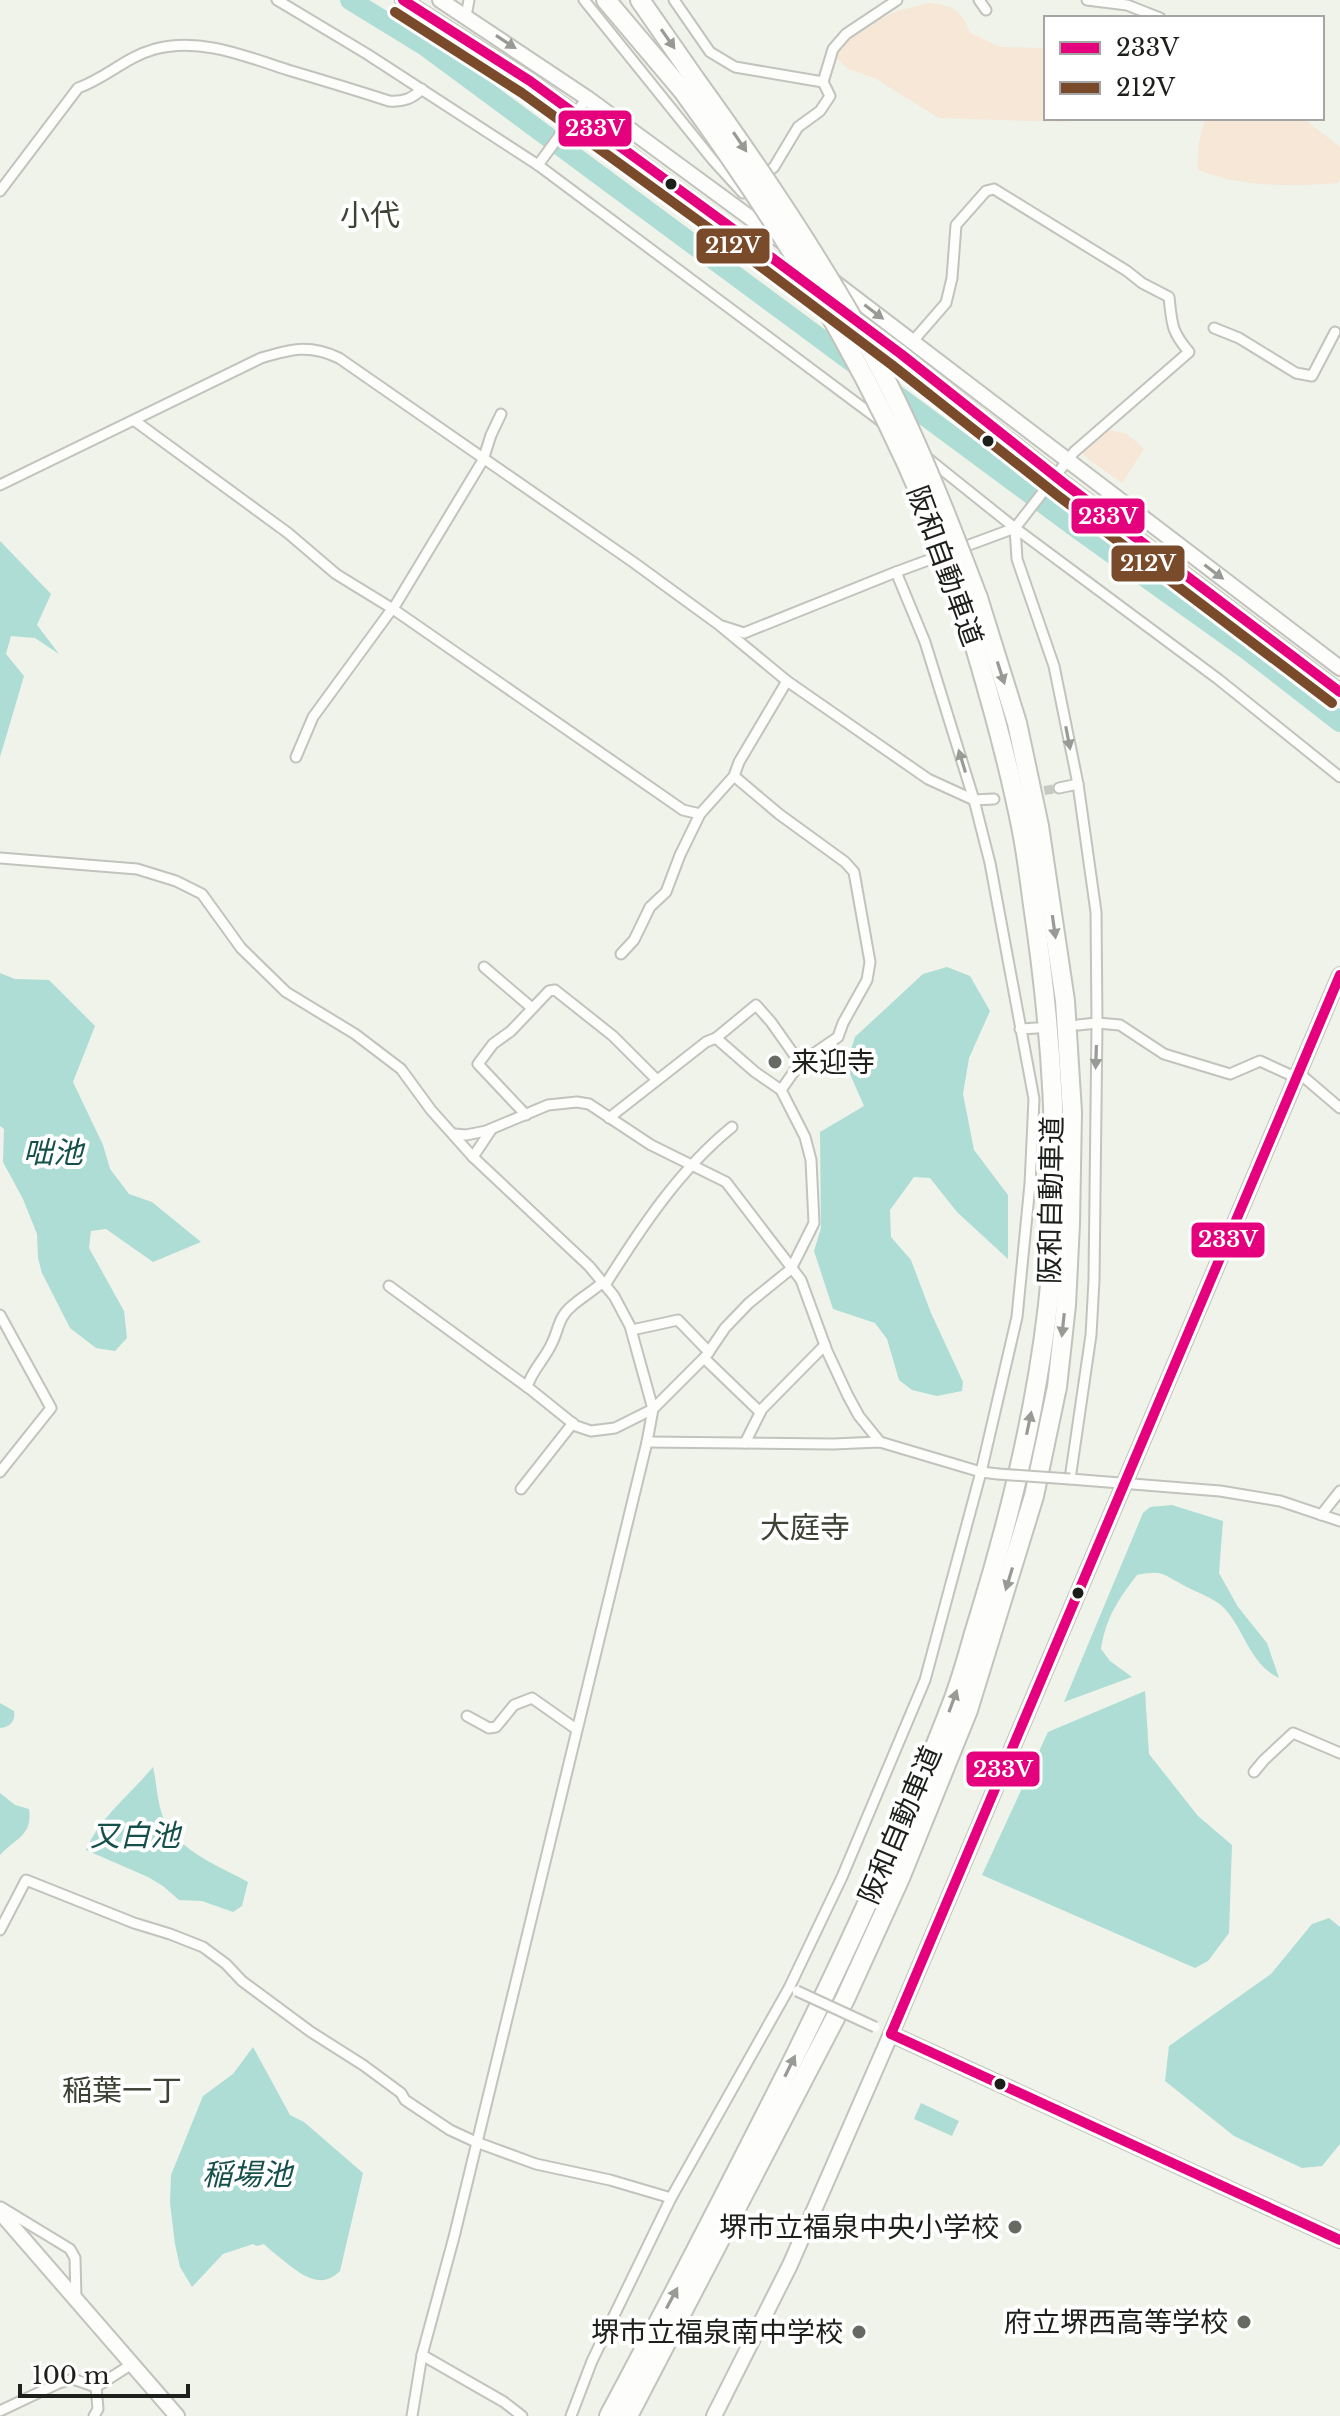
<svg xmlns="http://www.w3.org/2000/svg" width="1340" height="2416" viewBox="0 0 1340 2416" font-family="'Libre Baskerville','Noto Sans JP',serif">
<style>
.green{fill:#f6e7d7}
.water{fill:#adddd5}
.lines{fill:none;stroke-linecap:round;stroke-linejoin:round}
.river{stroke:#adddd5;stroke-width:20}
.street-tunnel{stroke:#c6c9c0;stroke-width:9;stroke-dasharray:9 4.5;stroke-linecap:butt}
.street-casing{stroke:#c1c3bc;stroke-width:13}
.secondary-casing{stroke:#c1c3bc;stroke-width:18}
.primary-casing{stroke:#c1c3bc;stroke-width:18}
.highway-casing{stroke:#c1c3bc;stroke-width:22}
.street{stroke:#fdfdfc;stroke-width:9}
.secondary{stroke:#fdfdfc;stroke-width:14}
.primary{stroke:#fdfdfc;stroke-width:14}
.highway{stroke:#fdfdfc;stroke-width:18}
.street-bridge-casing{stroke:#c1c3bc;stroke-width:13;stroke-linecap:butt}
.highway-bridge-casing{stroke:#c1c3bc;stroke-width:22;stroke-linecap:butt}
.street-bridge{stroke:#fdfdfc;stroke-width:9}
.highway-bridge{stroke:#fdfdfc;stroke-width:18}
.bus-1-casing{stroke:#fff;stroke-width:16}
.bus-2-casing{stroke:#fff;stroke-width:16}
.bus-1{stroke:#e5007d;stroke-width:10}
.bus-2{stroke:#7a4b2a;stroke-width:10}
.oneway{fill:#989a96}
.bus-dot{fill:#1d201a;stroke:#fff;stroke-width:3}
.poi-dot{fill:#676a63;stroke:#fff;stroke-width:3}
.labels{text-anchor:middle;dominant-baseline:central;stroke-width:8;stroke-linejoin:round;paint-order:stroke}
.street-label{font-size:28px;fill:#1d201a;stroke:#fff}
.poi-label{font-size:28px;fill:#1d201a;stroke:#fff;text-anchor:end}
.neighbourhood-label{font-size:30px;fill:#3d4235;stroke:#fff}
.water-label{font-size:30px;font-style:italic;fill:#16504b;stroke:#fff}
.line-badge{stroke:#fff;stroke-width:3}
.badge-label{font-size:22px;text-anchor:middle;font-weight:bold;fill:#fff}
</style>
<rect width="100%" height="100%" fill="#f0f3ea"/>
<g class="green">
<path d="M928 3C953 5 961 9 970 33L1000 47 1046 48V118H1072L1062 122 939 118 876 79 848 69 833 55 858 30 897 11Z"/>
<path d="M1205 118H1303L1340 147V179L1337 183C1296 187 1235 187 1197 169L1199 141Z"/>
<polygon points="1108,430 1126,433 1144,449 1122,483 1084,456 1083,452"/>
</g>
<g class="water">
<polygon points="0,541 51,594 37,625 59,654 35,638 11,636 6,654 24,676 0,757"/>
<polygon points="947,967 970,976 990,1011 969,1058 963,1094 974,1150 1008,1195 1008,1259 957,1212 930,1178 914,1177 890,1210 891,1237 911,1260 931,1313 963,1382 962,1391 937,1396 912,1390 899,1380 887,1339 875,1323 833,1309 814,1251 821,1228 820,1132 864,1106 846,1065 855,1037 923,974"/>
<polygon points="0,973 15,979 49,980 95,1026 73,1082 103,1145 110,1169 129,1194 152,1202 201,1242 153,1262 106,1229 91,1231 89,1248 124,1311 127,1338 115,1351 96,1348 70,1328 42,1273 38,1258 37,1234 23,1199 3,1162 4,1129 0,1126"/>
<path d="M1172 1505 1223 1521 1219 1573 1238 1607 1267 1643 1279 1678C1249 1664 1244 1627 1222 1606 1212 1597 1195 1592 1183 1585 1162 1574 1162 1570 1137 1575 1118 1600 1106 1617 1101 1649L1110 1661 1132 1677 1064 1702 1143 1513 1150 1507Z"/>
<polygon points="1145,1691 1149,1754 1198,1816 1232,1845 1229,1933 1208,1961 1195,1968 982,1875 1048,1732"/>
<path d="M0 1703 14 1711C16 1721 10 1727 0 1728Z"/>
<path d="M153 1767C157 1784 157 1807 166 1823 181 1852 221 1867 248 1882L242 1906 233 1912 202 1901 179 1900 163 1886 148 1877 86 1850C100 1817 131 1794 153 1767Z"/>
<path d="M0 1793 15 1805 29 1809C33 1835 16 1838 0 1855Z"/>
<polygon points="1329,1918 1340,1927 1340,2144 1322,2166 1302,2168 1234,2136 1165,2081 1169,2046 1271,1974 1312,1924"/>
<path d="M253 2047 290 2115 304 2122 363 2173 340 2271C322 2289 305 2277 289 2265 281 2258 272 2252 264 2244L257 2246 253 2244 223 2254 192 2287 180 2267 175 2244 170 2203 171 2175 203 2096 233 2074Z"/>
<polygon points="921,2103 959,2121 952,2136 914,2119"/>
</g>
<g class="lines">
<polyline class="river" points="350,0 425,46 1079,530 1246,649 1340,722"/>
<polyline class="street-tunnel" points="1031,793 1059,788"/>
<defs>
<g id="street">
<polyline points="277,0 367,54 538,165 882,422"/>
<polyline points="584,0 712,159 743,193"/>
<polyline points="674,0 710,52 735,67 823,82 830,96 820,111 798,127 774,167 762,177"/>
<polyline points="979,0 986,10"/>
<polyline points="1087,0 1127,5 1160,18"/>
<polyline points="466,16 469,0"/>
<polyline points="823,82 833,49 846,34 897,0"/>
<polyline points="538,165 587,98"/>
<path d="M0 191 78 88C106 78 126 57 155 49 200 37 245 56 288 70 322 80 355 90 389 101 403 102 412 99 422 89"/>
<polyline points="1214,328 1239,338 1296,373 1312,376 1335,332"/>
<polyline points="135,421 288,533 336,574 393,609 683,810 700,814"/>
<polyline points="925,456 1015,528 1218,679 1340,777"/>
<path d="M0 485 261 358C291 349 309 344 339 358L633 562 718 624 787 681 928 779 974 800 994 799"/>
<polyline points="1015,528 1017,559 1054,666 1078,784 1096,912 1097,1023 1094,1280 1091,1335 1070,1479 1220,1491 1280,1501 1340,1521"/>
<polyline points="393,609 483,460 491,435 501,414"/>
<path d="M722 626 744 633 896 572 1015 528 1074 452 1189 352C1171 331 1172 324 1169 297L1142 283 1127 271 994 189 986 191 956 225 952 278 946 303 913 341"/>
<polyline points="296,757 313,717 392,609"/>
<polyline points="734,776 779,814 845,862 854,872 870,962 867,980 843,1023 838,1037 800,1063 781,1090"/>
<polyline points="1059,788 1078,784"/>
<polyline points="0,858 137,869 176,881 202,894 241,948 286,992 355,1034 401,1069 431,1110 473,1157 589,1266 614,1296 630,1326 653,1409 647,1442 454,2237 422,2355 412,2416"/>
<polyline points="621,954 634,940 650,907 666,892 680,855 700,814 734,776 739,762 787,681"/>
<polyline points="484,967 532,1008"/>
<polyline points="1078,1025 1097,1023 1120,1025 1164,1054 1230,1074 1260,1061 1297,1078"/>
<polyline points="1020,1029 1037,1028"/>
<polyline points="716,1038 756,1005 771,1022 800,1063"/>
<polyline points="1299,1073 1340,1108"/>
<polyline points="526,1115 478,1064 493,1044 511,1031 549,991 555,990 613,1036 657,1080"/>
<polyline points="455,1134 466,1135 486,1131 548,1105 577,1102 589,1104 651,1145 726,1182 801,1280 827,1351 848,1396 859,1416 880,1442"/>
<polyline points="473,1157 491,1130"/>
<path d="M605 1285C641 1228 679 1170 732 1127"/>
<polyline points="389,1286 530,1389 576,1426 591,1431 615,1428 653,1409 706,1356 725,1328 749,1303 791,1269 814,1223 811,1160 805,1137 781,1090 755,1072 716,1038 706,1042 609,1118"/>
<polyline points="0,1315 51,1408 0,1472"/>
<polyline points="632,1330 678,1320 709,1352"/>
<polyline points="704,1358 760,1412"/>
<path d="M527 1387C532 1370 545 1359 552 1343 559 1329 558 1317 573 1305 582 1297 593 1291 603 1282"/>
<polyline points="647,1442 833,1444 880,1442 981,1472 998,1474"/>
<polyline points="745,1443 762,1409 825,1345"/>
<polyline points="521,1489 573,1423"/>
<polyline points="1321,1515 1340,1491"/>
<polyline points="467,1716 489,1728 496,1727 514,1705 532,1698 576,1729"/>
<polyline points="1254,1772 1264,1760 1293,1733 1340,1753"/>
<polyline points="0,1930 26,1880 134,1923 170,1934 203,1947 226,1964 242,1981 311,2032 363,2065 401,2093 405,2100 450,2130 476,2142 536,2164 610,2180 671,2198"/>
<polyline points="1,2207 70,2249 75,2258 76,2299"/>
<polyline points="422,2355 504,2402 522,2416"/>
<polyline points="0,2411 59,2383 73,2379 96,2387 132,2364"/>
<polyline points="94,2416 98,2409 96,2387"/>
<polyline points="571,2416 592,2361 671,2198 789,1988 842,1877 925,1680 981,1472 1017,1317 1030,1184 1034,1099 990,863 974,800 925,642 896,572"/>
</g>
<g id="secondary">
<polyline points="891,2034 1340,2240"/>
<polyline points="0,2212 177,2416"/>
<polyline points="714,2416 790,2265 891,2034 1340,975"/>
</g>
<g id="primary">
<polyline points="403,0 530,81 809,286"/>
<polyline points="440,0 587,98 783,242"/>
<polyline points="834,282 1340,668"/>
<polyline points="855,319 1065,484 1340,692"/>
</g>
<g id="highway">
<polyline points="606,0 683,91"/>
<polyline points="640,0 695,79"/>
<path d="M609 2416C671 2300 731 2183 790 2066 848 1948 904 1828 951 1706 963 1676 970 1645 980 1614 1011 1513 1036 1410 1048 1305 1062 1174 1053 1042 1034 912 1030 884 1027 855 1021 826 1006 751 984 677 962 603"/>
<polyline points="628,2416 845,1999 900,1878 968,1710 1034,1496 1057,1387 1066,1305 1070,1224 1072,1112 1065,1001 1039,826 1017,723 978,598"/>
</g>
</defs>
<use href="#street" class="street-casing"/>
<use href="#secondary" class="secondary-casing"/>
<use href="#primary" class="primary-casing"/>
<use href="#highway" class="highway-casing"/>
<use href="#street" class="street"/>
<use href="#secondary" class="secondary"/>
<use href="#primary" class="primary"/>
<use href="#highway" class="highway"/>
<defs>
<g id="street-bridge">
<polyline points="998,1474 1070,1479"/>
<polyline points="797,1991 875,2027"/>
</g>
<g id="highway-bridge">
<path d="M695 79C763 173 832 275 885 378 921 449 950 524 978 598"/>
<path d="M683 91C799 250 899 417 962 603"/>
</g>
</defs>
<use href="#street-bridge" class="street-bridge-casing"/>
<use href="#highway-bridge" class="highway-bridge-casing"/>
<use href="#street-bridge" class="street-bridge"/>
<use href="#highway-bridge" class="highway-bridge"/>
<defs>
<g id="bus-1">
<polyline points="403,0 530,81 740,234 901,354 1065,484 1340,692"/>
<polyline points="891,2034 1340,975"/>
<polyline points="891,2034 1340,2240"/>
</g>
<polyline id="bus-2" points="395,12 522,93 732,245 892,365 1057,495 1332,703"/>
</defs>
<use href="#bus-1" class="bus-1-casing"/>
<use href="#bus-2" class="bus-2-casing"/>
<use href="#bus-1" class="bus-1"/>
<use href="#bus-2" class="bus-2"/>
</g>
<defs><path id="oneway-solid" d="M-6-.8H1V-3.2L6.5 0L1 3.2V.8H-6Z" transform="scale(2)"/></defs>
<g class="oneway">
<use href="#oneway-solid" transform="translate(668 39) rotate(55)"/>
<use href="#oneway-solid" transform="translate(506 42) rotate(33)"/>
<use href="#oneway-solid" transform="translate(740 142) rotate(56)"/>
<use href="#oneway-solid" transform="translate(874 312) rotate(37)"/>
<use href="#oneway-solid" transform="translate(1214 572) rotate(37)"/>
<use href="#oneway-solid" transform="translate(1001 673) rotate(72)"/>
<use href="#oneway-solid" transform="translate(1068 738) rotate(79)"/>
<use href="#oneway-solid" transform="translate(962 761) rotate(-107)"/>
<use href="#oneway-solid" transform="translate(1054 927) rotate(82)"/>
<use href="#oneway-solid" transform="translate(1096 1057) rotate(92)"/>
<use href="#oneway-solid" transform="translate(1063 1325) rotate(96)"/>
<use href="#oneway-solid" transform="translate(1029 1423) rotate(-78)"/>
<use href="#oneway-solid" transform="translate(1009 1579) rotate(107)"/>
<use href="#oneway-solid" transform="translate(953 1701) rotate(-70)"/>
<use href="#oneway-solid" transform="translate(790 2066) rotate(-64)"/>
<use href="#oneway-solid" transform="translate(672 2298) rotate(-62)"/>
</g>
<g class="bus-dot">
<circle cx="671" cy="184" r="7"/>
<circle cx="988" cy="441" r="7"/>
<circle cx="1078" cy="1593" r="7"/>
<circle cx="1000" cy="2084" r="7"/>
</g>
<g class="poi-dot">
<circle cx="775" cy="1062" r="8"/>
<circle cx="1015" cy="2227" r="8"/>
<circle cx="1244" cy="2322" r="8"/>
<circle cx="859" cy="2332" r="8"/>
</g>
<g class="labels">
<g class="street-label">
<text transform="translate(945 566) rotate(70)">阪和自動車道</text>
<text transform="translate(1051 1200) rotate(-89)">阪和自動車道</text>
<text transform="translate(900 1825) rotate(-67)">阪和自動車道</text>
</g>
<g class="poi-label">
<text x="791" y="1062" text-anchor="start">来迎寺</text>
<text x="999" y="2227">堺市立福泉中央小学校</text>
<text x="1228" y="2322">府立堺西高等学校</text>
<text x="843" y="2332">堺市立福泉南中学校</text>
</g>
<g class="neighbourhood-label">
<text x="370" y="215">小代</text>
<text x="805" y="1527">大庭寺</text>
<text x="122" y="2090">稲葉一丁</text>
</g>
<g class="water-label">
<text x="53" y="1152">咄池</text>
<text x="135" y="1835">又白池</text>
<text x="247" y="2174">稲場池</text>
</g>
</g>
<g class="line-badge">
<rect x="557" y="109" width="76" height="39" rx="8" fill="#e5007d"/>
<rect x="695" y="227" width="76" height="38" rx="8" fill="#7a4b2a"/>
<rect x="1070" y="497" width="76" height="38" rx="8" fill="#e5007d"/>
<rect x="1110" y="544" width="76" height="39" rx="8" fill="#7a4b2a"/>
<rect x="1190" y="1221" width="76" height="38" rx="8" fill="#e5007d"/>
<rect x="965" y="1750" width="76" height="38" rx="8" fill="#e5007d"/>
</g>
<g class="badge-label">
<text x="595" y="136">233V</text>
<text x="733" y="253">212V</text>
<text x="1108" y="524">233V</text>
<text x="1148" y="571">212V</text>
<text x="1228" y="1247">233V</text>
<text x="1003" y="1777">233V</text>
</g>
<rect x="1044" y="16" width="280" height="104" fill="#ffffff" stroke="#a5a6a3" stroke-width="2"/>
<rect x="1060" y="42" width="40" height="12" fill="#e5007d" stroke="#a5a6a3" stroke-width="2"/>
<text x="1116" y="56" font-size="24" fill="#1d201a">233V</text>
<rect x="1060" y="82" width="40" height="12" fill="#7a4b2a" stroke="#a5a6a3" stroke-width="2"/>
<text x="1116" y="96" font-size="24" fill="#1d201a">212V</text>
<path d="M20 2384v12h168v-12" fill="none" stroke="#1d201a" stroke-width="4"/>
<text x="32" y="2384" font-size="24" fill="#1d201a" stroke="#ffffff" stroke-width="6" paint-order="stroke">100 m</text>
</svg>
